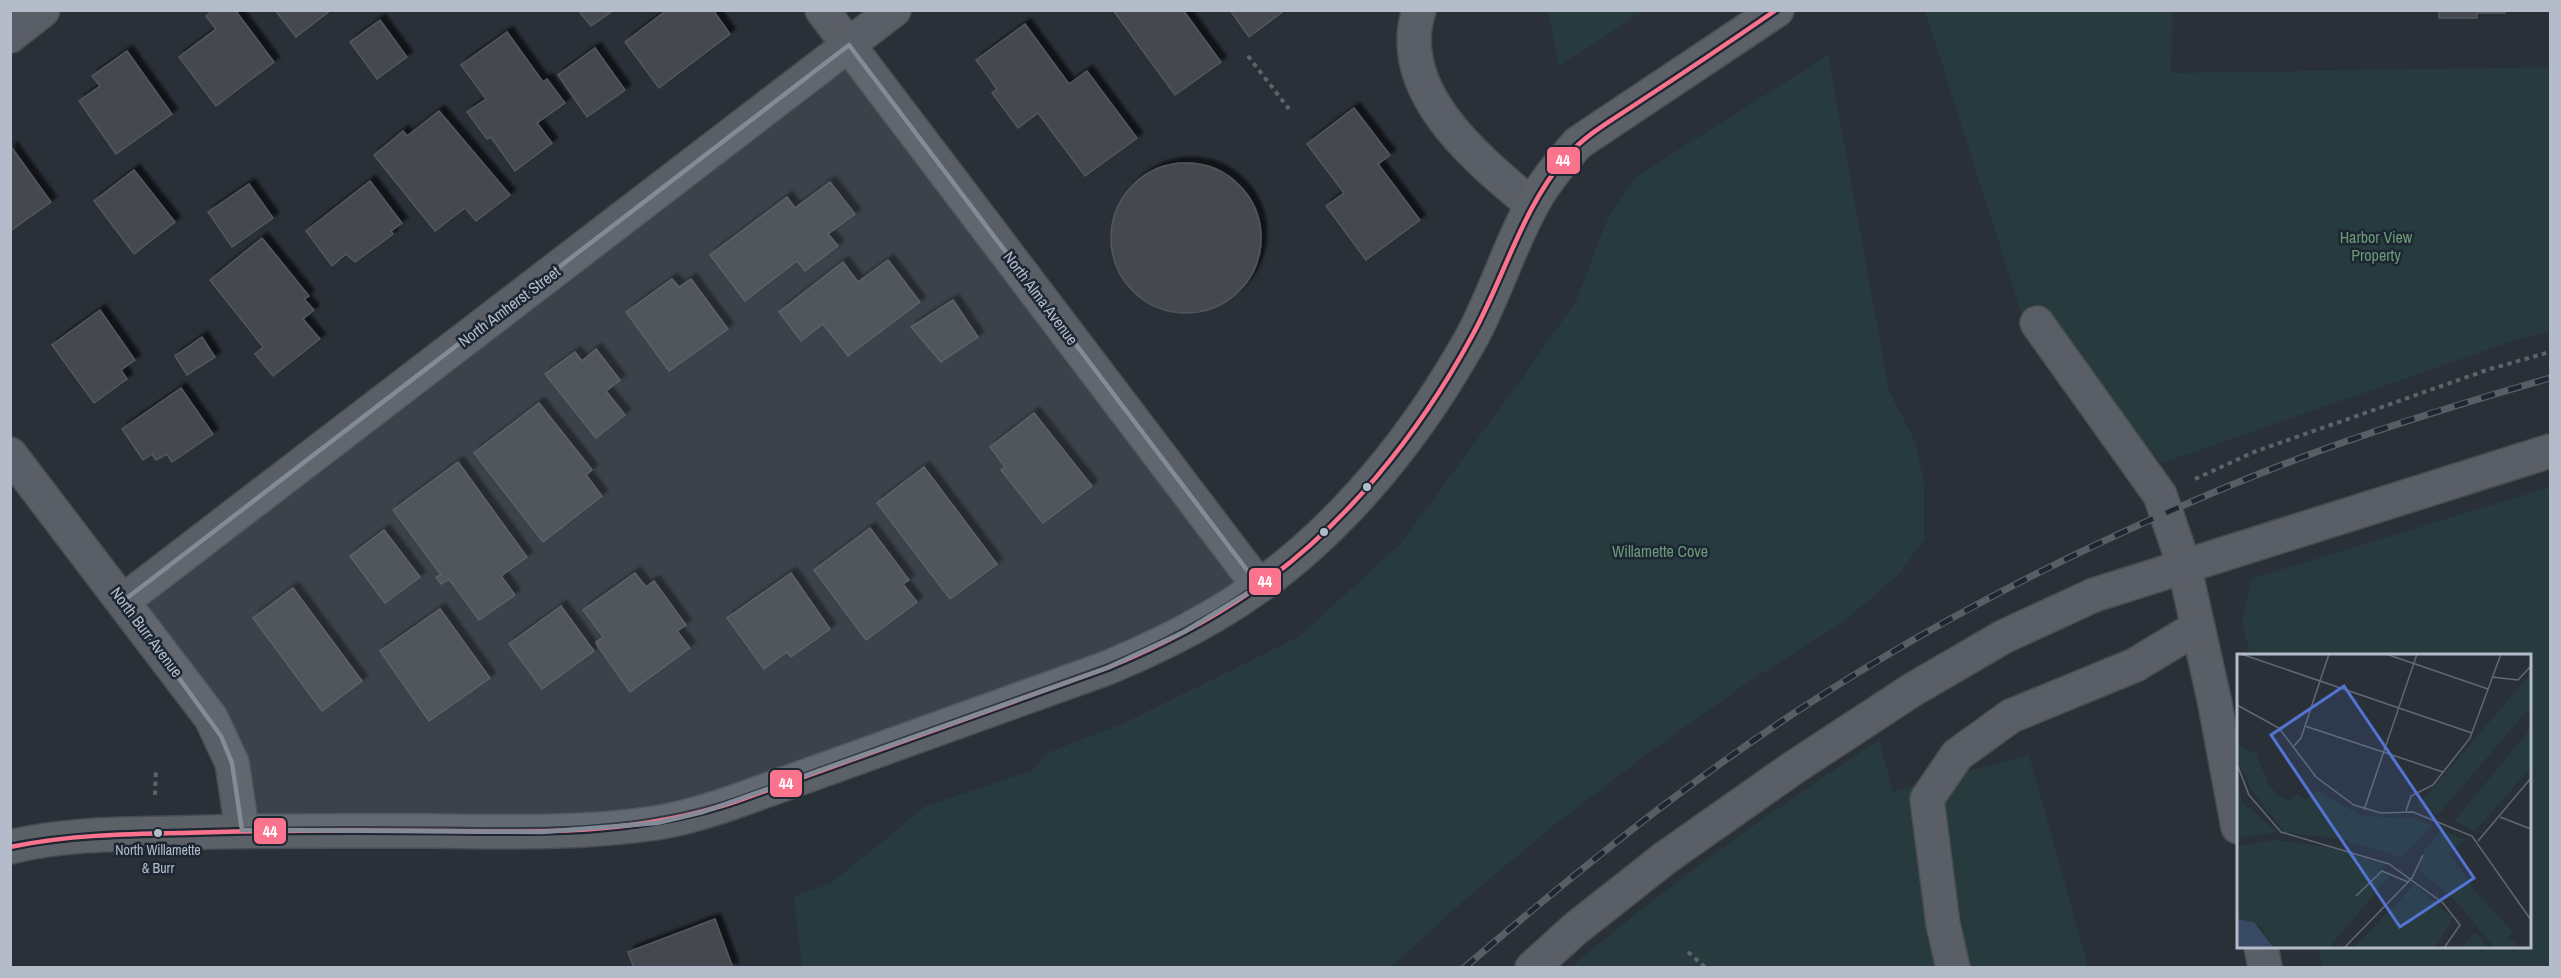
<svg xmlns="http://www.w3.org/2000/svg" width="2561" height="978" viewBox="0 0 2561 978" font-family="'Archivo Narrow',sans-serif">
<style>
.green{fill:#273a3e}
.building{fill:#444950;stroke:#52575f;stroke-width:1.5;filter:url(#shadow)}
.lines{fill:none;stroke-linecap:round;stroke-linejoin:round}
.minor-casing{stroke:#484c53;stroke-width:36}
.major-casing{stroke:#484c55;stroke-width:36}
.path{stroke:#5d636a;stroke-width:4;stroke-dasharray:4.5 4.5;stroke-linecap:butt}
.minor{stroke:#5a5e66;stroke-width:33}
.major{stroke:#5c6168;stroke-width:33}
.rail-casing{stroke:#595d64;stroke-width:7}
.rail{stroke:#1d2633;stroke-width:4.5;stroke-dasharray:14;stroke-linecap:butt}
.bus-1-casing{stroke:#1d2633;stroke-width:9}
.bus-1{stroke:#fc738d;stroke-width:4.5}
.marked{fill:#848b96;fill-opacity:0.2;stroke:#848b96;stroke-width:4.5;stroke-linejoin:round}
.bus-dot{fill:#b4bcc9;stroke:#1d2633;stroke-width:2}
.labels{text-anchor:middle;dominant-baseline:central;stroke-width:5;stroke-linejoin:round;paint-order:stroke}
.bus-label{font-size:14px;fill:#b4bcc9;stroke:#1d2633}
.park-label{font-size:16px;fill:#6b9a76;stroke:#1d2633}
.street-label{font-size:16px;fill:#b4bcc9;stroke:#1d2633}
.inset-road{fill:none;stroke:#616872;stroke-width:1.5}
.view{fill:#5274d3;fill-opacity:0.15;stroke:#5274d3;stroke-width:3}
.inset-edge{fill:none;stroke:#b4bcc9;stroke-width:3}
.line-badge{stroke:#1d2633;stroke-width:2}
.badge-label{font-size:16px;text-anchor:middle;font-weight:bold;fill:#fff}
</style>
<defs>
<filter id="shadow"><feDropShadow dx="5.5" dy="-5.5" stdDeviation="1.5" flood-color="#0009"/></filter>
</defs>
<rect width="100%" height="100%" fill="#2a3038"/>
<g class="green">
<polygon points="1548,11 1548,10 1644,11 1559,66"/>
<polygon points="1925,11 2173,11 2171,73 2550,67 2550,331 2516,340 2162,463 2024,321"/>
<polygon points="1828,55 1889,391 1915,441 1924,483 1924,539 1901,572 1846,620 1747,683 1651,751 1557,823 1467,898 1391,967 802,967 794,896 831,883 926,806 1033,770 1047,753 1124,723 1300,636 1402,542 1523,377 1576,301 1608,218 1637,176"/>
<polygon points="2550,487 2550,967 2323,967 2318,947 2530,946 2530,656 2250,655 2242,622 2251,579"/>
<path d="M1879 740 1893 792 2029 755 2088 967 1570 968C1668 885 1771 811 1879 740Z"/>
</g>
<g class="building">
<polygon points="213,10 235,10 274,62 216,106 179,57 216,29 206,16"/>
<polygon points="275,10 331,10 296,37"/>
<polygon points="578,10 614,10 591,26"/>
<polygon points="667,10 713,10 730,34 659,88 625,42"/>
<polygon points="1113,10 1183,10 1221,62 1175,95"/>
<polygon points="1230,10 1285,10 1249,37"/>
<polygon points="2439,10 2505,10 2505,13 2477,13 2477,18 2439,18"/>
<polygon points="380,20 407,57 377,79 350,42"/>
<polygon points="1025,24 1069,84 1087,71 1137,138 1085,176 1038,113 1018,128 992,93 997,89 976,60"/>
<polygon points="507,32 543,82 547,79 565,103 537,123 552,143 515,171 491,137 487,139 467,112 486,99 461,65"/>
<polygon points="595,48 625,90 587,117 558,75"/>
<polygon points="127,51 172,114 116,154 79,101 100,86 92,76"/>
<polygon points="1354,108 1390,155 1378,164 1420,220 1366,260 1326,206 1344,193 1307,144"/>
<polygon points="439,111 510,195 476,221 465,208 435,231 374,155 403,131 407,136"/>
<polygon points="12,148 51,202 10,231 10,149"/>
<circle cx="1186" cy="238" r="75"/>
<polygon points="134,170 175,222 134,254 94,201"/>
<polygon points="370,181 402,223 391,231 393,234 355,262 346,254 332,266 306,231"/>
<polygon points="830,182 855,214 828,234 838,246 805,271 797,261 745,301 710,255 787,197 795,208"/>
<polygon points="249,184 273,218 232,247 208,212"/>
<polygon points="262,238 309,296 304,299 314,310 303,319 320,339 273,376 255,354 263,347 210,280"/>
<polygon points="888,260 920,302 848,356 823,324 801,341 779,312 843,262 858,282"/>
<polygon points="672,279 679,287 691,279 728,329 669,371 626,312"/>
<polygon points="953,300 978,337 941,362 911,327"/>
<polygon points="100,310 135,360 121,370 127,379 94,403 52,345"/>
<polygon points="202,337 215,357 187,375 175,356"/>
<polygon points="596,349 620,380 606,391 625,415 596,438 545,374 575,352 582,361"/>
<polygon points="181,388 213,434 172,462 167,454 156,460 152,454 143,460 122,429"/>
<polygon points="539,403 592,470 586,475 602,496 543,542 474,453"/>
<polygon points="1034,413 1092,486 1043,523 1001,470 1005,467 990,447"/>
<polygon points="458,462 527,557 501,576 515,595 479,620 449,579 441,584 436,577 441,575 393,510"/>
<polygon points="924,467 997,564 950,599 877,503"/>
<polygon points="870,528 909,580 903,584 917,602 866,640 814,570"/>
<polygon points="384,530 420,577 385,603 350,556"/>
<polygon points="635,573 646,587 654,581 686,625 677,631 690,648 630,692 597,645 596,642 603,637 583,610"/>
<polygon points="791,573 830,629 791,657 787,652 764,669 727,618"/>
<polygon points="293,588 362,681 322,711 253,618"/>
<polygon points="561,606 594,651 542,689 509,644"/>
<polygon points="440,609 490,678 429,721 380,651"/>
<polygon points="715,919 733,968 634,968 628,952"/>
</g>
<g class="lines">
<defs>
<g id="minor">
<polyline points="822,10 1259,586"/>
<path d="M1419 10C1393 91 1476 158 1532 205"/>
<polyline points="10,36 43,10"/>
<polyline points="2037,323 2160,495 2184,565 2214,699 2238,827"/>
<polyline points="10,454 211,718 232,763 242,830"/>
<polyline points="123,601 894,10"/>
<polyline points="2261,946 2265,968"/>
<polyline points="1532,968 1575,929 1665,858 1793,768 1912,690 2003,637 2094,595 2550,451"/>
<polyline points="1953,968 1943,924 1927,799 1957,755 2011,716 2135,665 2198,627"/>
</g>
<path id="major" d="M10 847C63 834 120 834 174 833 260 830 347 831 433 831 507 832 582 834 656 823 687 818 718 808 748 797L1107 668C1143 653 1179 636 1213 616 1324 552 1410 448 1472 337 1495 294 1509 247 1532 205 1544 182 1561 162 1578 143L1777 10"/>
</defs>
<use href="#minor" class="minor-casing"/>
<use href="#major" class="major-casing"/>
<g class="path">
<polyline points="1248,56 1289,109"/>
<polyline points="2195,479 2254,452 2490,369 2550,352"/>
<polyline points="155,795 156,769"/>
<polyline points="1688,952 1706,968"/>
</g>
<use href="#minor" class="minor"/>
<use href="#major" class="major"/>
<defs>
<path id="rail" d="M1464 968C1572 875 1683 785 1802 708 1957 607 2127 524 2300 458 2382 427 2466 402 2550 378"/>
</defs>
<use href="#rail" class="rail-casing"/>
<use href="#rail" class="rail"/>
<defs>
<path id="bus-1" d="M10 847C67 835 124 834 182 833 271 830 361 830 450 831 547 833 644 833 737 801L1107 668C1158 647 1207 622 1252 591 1344 528 1419 434 1472 336 1505 276 1521 210 1566 157 1586 134 1614 119 1639 102 1685 72 1731 41 1776 10"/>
</defs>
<use href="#bus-1" class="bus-1-casing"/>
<use href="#bus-1" class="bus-1"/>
</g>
<path class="marked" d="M849 45 1259 586 1184 632 1107 668 703 812 657 823 542 832 242 830 232 763 221 736 123 601Z"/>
<g class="bus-dot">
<circle cx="1367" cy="487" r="5"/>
<circle cx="1324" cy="532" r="5"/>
<circle cx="158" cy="833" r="5"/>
</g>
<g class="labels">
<g class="bus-label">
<text x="158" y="850">North Willamette<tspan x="158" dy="18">&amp; Burr</tspan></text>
</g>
<g class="park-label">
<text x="2376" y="237">Harbor View<tspan x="2376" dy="18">Property</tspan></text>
<text x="1660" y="551">Willamette Cove</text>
</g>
<g class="street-label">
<text transform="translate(1041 298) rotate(53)">North Alma Avenue</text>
<text transform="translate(509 306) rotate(-37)">North Amherst Street</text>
<text transform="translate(147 632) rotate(53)">North Burr Avenue</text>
</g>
</g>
<g transform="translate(2237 654)">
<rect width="294" height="294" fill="#2a3038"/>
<path d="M294 19V52L201 161 181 152ZM294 74V114L238 177 217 167ZM0 91 19 100 32 131 42 142 54 147 60 140 69 146 80 137 125 162 177 164 195 172 164 203 104 185 47 178 14 135 0 104ZM0 126 5 148 40 178 0 184ZM204 176 228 186 212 199 238 237 276 278 271 283 284 294H258L219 247 182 217 185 200ZM38 186 91 193 147 210 144 214 153 222 92 294H38L23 272 0 268V192ZM178 230 216 264 198 294H116ZM237 279H239L251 294H225Z" fill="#273a3e"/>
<path d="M0 265 17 268 37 294H0Z" fill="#384963"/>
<path class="inset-road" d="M4 0 235 79M149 0 251 35M255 23 281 26 294 12M0 51 42 74 79 123 117 151 144 159 176 158 235 182 294 266M68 72 206 118M57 92 64 84 92 0M0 110 12 141 44 178 152 210 206 249 223 271 207 294M127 156 180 0M169 157 174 142 196 131 233 84 264 0M263 163 294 175M241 187 294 124M119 242 145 217 171 228M107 294 175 224 186 201"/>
<path class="view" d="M107 32 237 224 163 273 34 81Z"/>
<rect width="294" height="294" class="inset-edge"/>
</g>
<g class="line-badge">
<rect x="1546" y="146" width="35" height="29" rx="6" fill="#fc738d"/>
<rect x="1248" y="567" width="34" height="29" rx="6" fill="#fc738d"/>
<rect x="769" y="769" width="34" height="29" rx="6" fill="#fc738d"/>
<rect x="253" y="817" width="34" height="28" rx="6" fill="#fc738d"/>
</g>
<g class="badge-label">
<text x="1563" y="166">44</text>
<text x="1265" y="587">44</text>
<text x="786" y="789">44</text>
<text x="270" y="837">44</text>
</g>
<rect width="2561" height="978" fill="none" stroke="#b4bcc9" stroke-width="24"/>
</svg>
